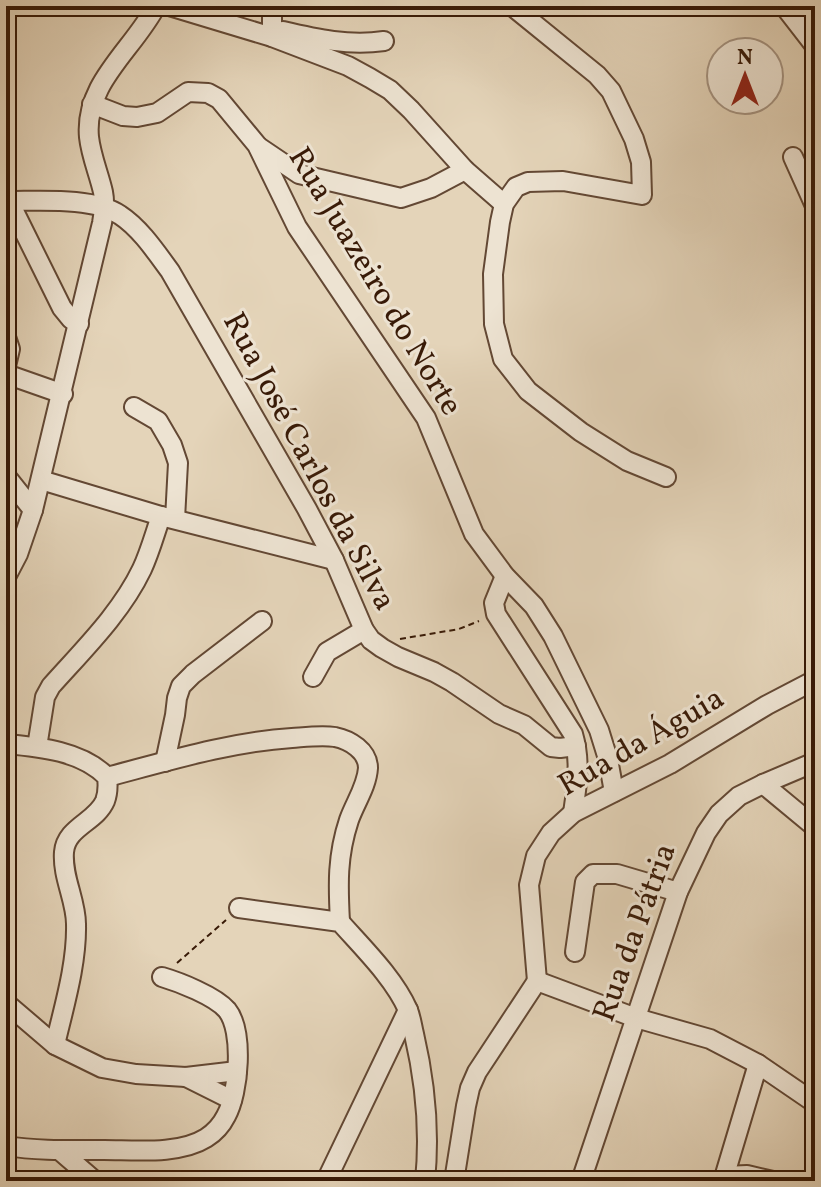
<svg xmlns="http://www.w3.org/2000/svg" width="821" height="1187" viewBox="0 0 821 1187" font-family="Vollkorn,serif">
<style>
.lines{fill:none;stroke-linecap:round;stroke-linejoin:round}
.minor-casing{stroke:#634834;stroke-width:22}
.path{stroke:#381a07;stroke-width:2;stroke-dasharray:6 4;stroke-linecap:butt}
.minor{stroke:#ede3d2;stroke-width:18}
.labels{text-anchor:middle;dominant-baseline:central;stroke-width:6;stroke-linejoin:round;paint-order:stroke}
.street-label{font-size:32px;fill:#381a07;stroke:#ede3d2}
</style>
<rect width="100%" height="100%" fill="#e4d4b9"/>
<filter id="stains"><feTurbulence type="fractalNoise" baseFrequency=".0025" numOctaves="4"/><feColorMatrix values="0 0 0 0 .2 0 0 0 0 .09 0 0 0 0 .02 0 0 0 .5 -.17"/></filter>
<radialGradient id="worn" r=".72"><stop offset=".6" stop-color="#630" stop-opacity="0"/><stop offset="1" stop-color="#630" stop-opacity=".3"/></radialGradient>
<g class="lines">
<defs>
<g id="minor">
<polyline points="169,6 272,37 348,66 370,78 390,90 411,110 465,170 504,204"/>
<polyline points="512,6 597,75 611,91 634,139 641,162 642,195 563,181 528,182 516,187 504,204 500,222 493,274 494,324 503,359 528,391 581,432 627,461 666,477"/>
<polyline points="784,6 815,46"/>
<path d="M283 31C317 39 349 46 384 41"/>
<polyline points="272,37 272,6"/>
<polyline points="92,104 123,116 137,117 157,113 188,92 208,93 219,99 257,145 297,227 426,418 474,534 505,576 534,606 553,636 599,730 608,759 614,792"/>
<polyline points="259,147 299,174 401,198 431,188 465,170"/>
<polyline points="793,157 815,206"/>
<polyline points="6,195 62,308 71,319 79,324"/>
<path d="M9 201C41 201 94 197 120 215 140 228 156 252 170 271L307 509 334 560 364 630 371 640 382 648 398 657 434 672 452 682 499 714 524 725 551 747 560 748 576 746"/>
<polyline points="6,337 10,349 6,366"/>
<polyline points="6,374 63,394"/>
<polyline points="134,407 158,421 172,445 178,463 175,519"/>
<polyline points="6,476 33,510"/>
<polyline points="41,480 161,516 334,560"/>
<path d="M505 576 494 603 496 614 573 734C581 761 577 786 573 813"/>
<path d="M6 577 18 554 33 510 102 223C104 213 105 202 103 192 99 174 91 156 89 137 84 83 133 50 156 6"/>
<polyline points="313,677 327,652 364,630"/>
<path d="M6 744C40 747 82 751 107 777 108 785 108 793 105 801 96 822 66 827 64 852 62 877 76 900 76 924 77 964 64 1006 55 1045"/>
<path d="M37 747 45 697 51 686C84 649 121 613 142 569 150 552 155 533 161 516"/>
<polyline points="165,762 175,715 177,698 181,686 193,674 262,621"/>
<path d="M107 777C168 761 230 742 292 738 306 737 322 735 335 737 350 740 368 751 368 768 367 786 355 803 349 820 337 856 338 885 340 922"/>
<polyline points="763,784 815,827"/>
<path d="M239 908 340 922C363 948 394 978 408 1010 411 1017 412 1026 414 1034 425 1081 430 1132 425 1181"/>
<polyline points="575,952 585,882 593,874 617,874 678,892"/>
<polyline points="537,981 529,885 536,856 551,833 573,813 670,764 767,705 815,680"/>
<polyline points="537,981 636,1018 710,1039 758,1064 815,1103"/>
<polyline points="6,1003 55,1045 102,1068 136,1074 186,1077 237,1071"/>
<polyline points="186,1077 232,1100"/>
<path d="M6 1146C38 1151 71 1150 104 1150 134 1150 179 1155 206 1138 214 1133 222 1124 226 1116 239 1093 244 1031 227 1010 215 996 179 982 162 977"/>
<polyline points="59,1150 95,1181"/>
<polyline points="725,1176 747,1175 773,1181"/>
<polyline points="326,1181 408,1010"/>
<polyline points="454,1181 466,1106 470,1088 477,1072 537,981"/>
<polyline points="581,1181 678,892 706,833 719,814 739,796 763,784 815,762"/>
<polyline points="723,1181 758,1064"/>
</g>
</defs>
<use href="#minor" class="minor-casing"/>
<g class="path">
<polyline points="400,639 459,629 479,621"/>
<polyline points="177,963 226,920"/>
</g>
<use href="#minor" class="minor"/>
</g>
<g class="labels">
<g class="street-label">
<text transform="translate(374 282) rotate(59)">Rua Juazeiro do Norte</text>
<text transform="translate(308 462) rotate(62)">Rua José Carlos da Silva</text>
<text transform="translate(642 743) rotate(-30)">Rua da Águia</text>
<text transform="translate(636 933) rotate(-70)">Rua da Pátria</text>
</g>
</g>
<rect width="821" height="1187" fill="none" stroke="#e4d4b9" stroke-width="32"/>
<rect x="8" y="8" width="805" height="1171" fill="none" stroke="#381a07" stroke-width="4"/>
<rect x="16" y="16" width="789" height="1155" fill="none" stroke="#381a07" stroke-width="2"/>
<g transform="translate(745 76)"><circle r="38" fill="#ede3d2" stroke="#a59381" stroke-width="2"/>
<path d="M0-6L14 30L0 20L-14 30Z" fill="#8f2418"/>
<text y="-12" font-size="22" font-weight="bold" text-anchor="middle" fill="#381a07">N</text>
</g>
<rect width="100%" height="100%" filter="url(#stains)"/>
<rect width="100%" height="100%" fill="url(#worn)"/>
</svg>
